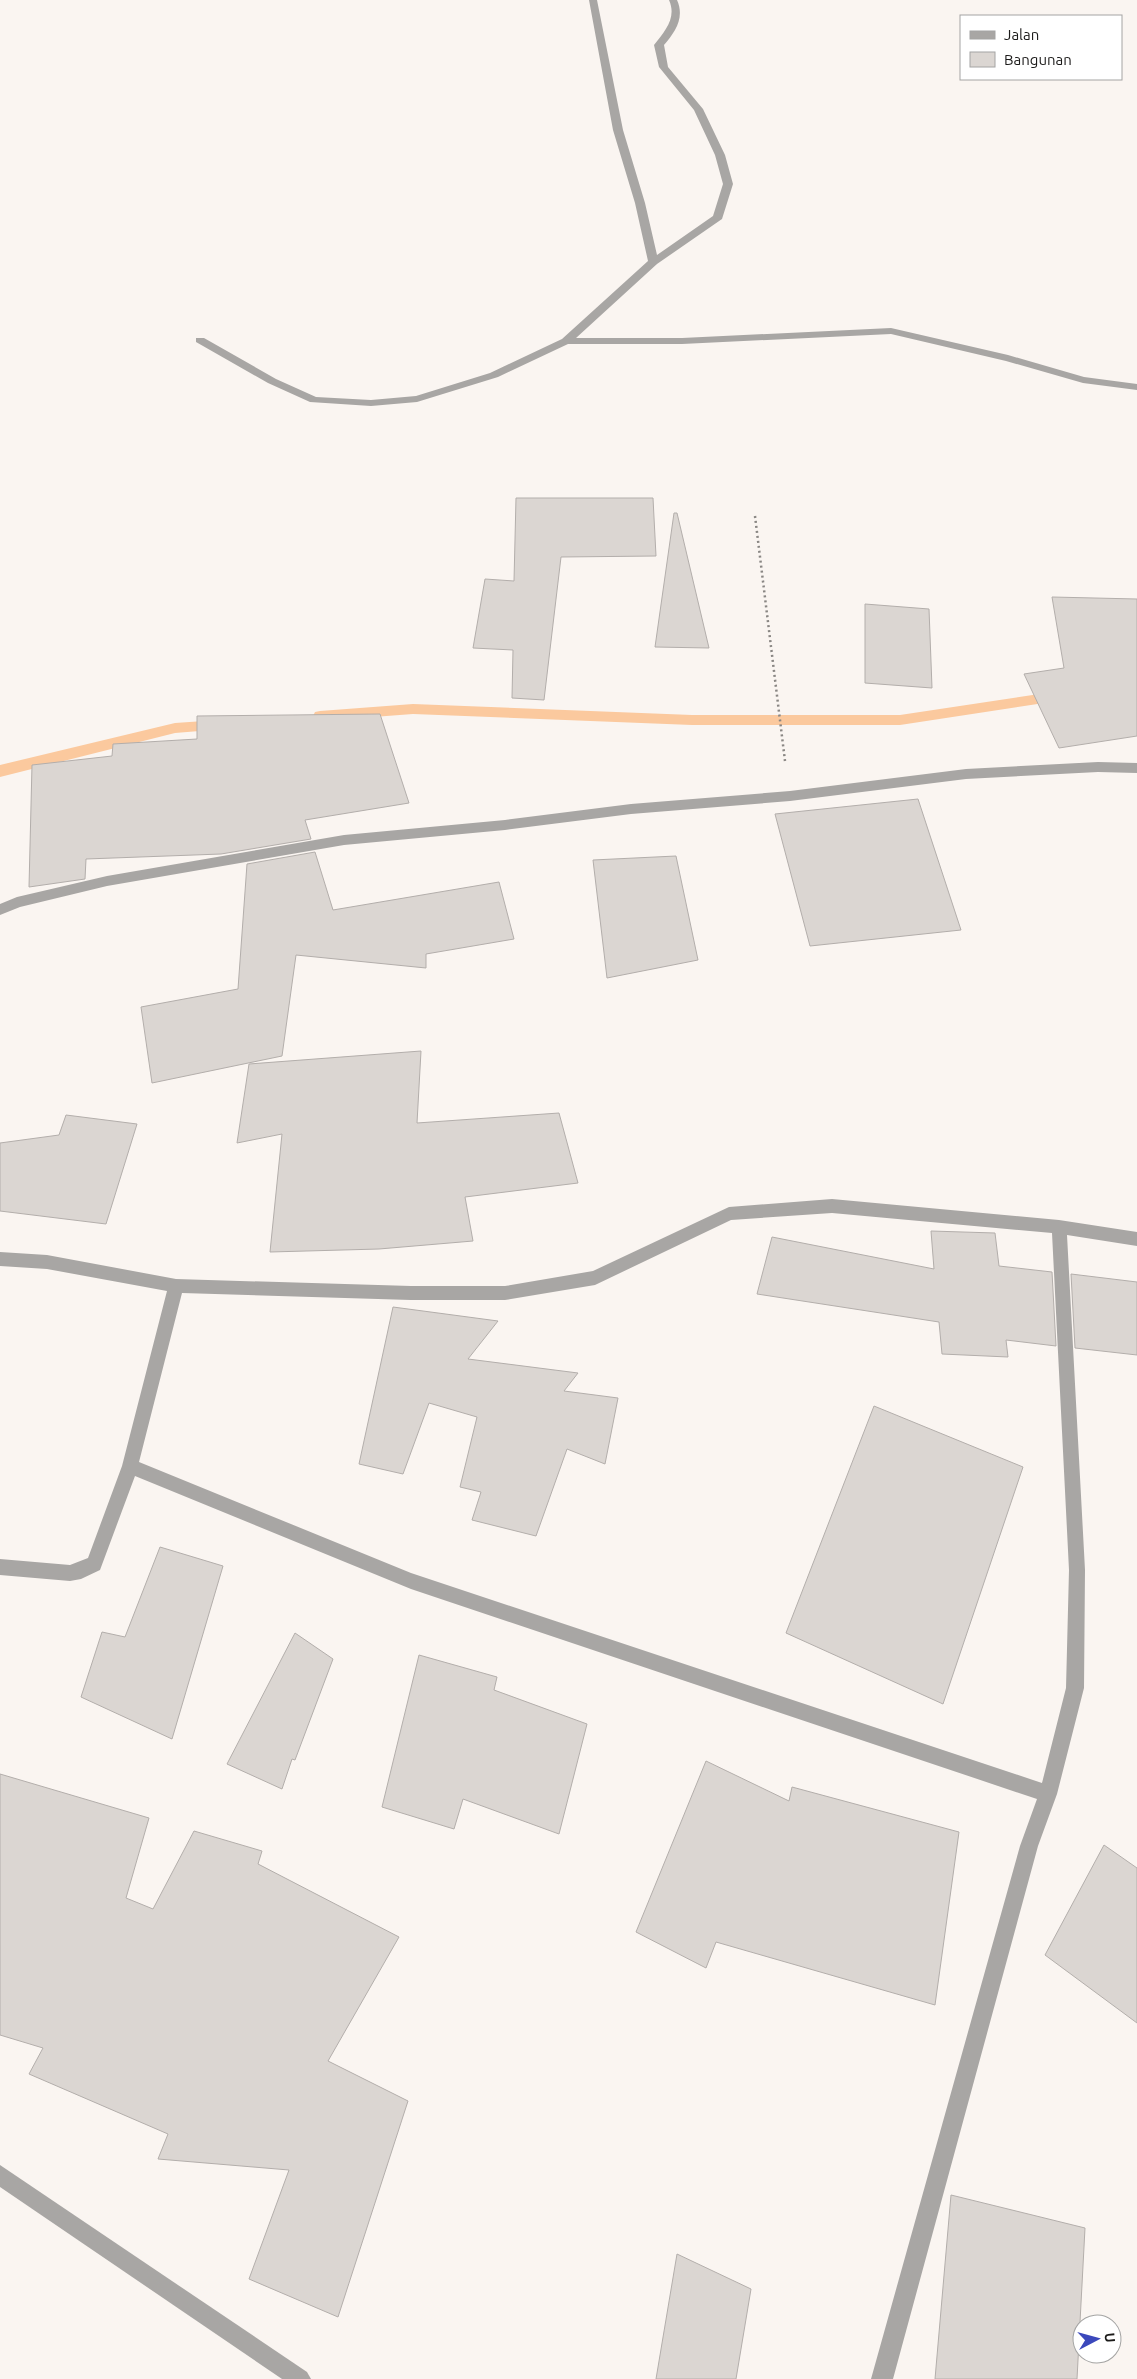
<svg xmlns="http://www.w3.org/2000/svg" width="1137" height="2379" viewBox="0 0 1137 2379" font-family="Ubuntu,sans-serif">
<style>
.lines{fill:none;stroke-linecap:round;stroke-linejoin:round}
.stream{fill:#fbc99e;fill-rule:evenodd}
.building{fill:#dbd6d2;stroke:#b3aeab}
.path{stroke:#898683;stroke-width:2.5;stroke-dasharray:2 3;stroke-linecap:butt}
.minor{fill:#a8a6a4;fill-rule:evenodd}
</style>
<rect width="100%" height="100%" fill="#faf5f1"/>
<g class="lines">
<g class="stream">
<polygon points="1059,691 1064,692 1066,696 1064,700 900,725 692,725 413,714 320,721 315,720 313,716 315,712 320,711 413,704 692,715 900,715"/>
<polygon points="219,720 224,721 226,725 224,729 175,733 0,777 0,765 175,723"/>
</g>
</g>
<g class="building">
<polygon points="516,498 653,498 656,556 561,557 544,700 512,698 513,650 473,648 485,579 514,581"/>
<polygon points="674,513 677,513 709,648 655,647"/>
<polygon points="1052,597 1137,599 1137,736 1059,748 1024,674 1064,668"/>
<polygon points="865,604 929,609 932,688 865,683"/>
<polygon points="380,714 409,803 305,820 311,839 221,854 86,859 85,879 29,887 32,765 112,756 113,744 197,739 197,716"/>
<polygon points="918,799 961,930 810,946 775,814"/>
<polygon points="315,852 333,910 499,882 514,939 426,954 426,968 296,955 282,1056 152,1083 141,1007 238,989 247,864"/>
<polygon points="676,856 698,960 607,978 593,860"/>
<polygon points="421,1051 417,1123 559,1113 578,1183 465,1197 473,1241 379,1249 270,1252 282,1134 237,1143 249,1064"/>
<polygon points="66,1115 137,1124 106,1224 0,1211 0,1143 59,1135"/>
<polygon points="931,1231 995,1233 999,1266 1052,1272 1056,1346 1006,1340 1008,1357 942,1354 939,1322 757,1294 772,1237 934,1269"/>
<polygon points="1071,1274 1137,1282 1137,1355 1075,1348"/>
<polygon points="393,1307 498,1321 468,1359 578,1373 564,1391 618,1398 605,1464 567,1449 536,1536 472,1520 481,1492 460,1487 477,1417 429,1403 403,1474 359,1464"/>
<polygon points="874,1406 1023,1467 943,1704 786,1633"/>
<polygon points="160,1547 223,1566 172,1739 81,1697 102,1632 125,1637"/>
<polygon points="295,1633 333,1659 295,1760 292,1759 282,1789 227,1764"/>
<polygon points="419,1655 497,1677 494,1690 587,1724 559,1834 463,1799 454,1829 382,1807"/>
<polygon points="706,1761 789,1801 792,1787 959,1832 935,2005 716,1942 706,1968 636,1932"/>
<polygon points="0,1774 149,1818 126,1898 153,1909 194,1831 262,1851 258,1864 399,1937 328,2061 408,2101 338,2317 249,2279 289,2170 158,2159 168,2134 29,2074 43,2048 0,2035"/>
<polygon points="1104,1845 1137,1868 1137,2023 1045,1955"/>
<polygon points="951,2195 1085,2228 1077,2379 935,2379"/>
<polygon points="677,2254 751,2289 736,2379 656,2379"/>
</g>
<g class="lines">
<polyline class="path" points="755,516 785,761"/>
<g class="minor">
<path d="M589 0H597L623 130 645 203 657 255 713 216 723 184 715 155 694 110 659 67 654 45C665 31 677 18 669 0H677C685 18 675 32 664 45L668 67 703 109 725 155 733 184 722 219 657 264 576 338H682L891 328 1008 355 1084 377 1137 384V390L1083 383 1006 361 891 334 682 344H568L498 377 417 402 371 406 310 402 268 383 196 342V338H204L276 379 316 397 371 400 416 396 490 373 562 339 648 261 635 203 613 130Z"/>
<polygon points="1098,762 1137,763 1137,773 1098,772 966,779 790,801 631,814 505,830 344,845 107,886 20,907 0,915 0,904 17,897 107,876 344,835 505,820 631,804 790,791 966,769"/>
<path d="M832 1199 1059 1220 1137 1232V1246L1067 1235 1085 1570 1084 1688 1057 1794 1038 1846 893 2379H871L1020 1846 1037 1799 411 1589 135 1476 100 1570 81 1579 70 1581 0 1575V1559L70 1565 88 1558 122 1466 167 1291 47 1269 0 1266V1252L47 1255 176 1279 411 1286H505L593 1271 729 1207ZM832 1213 1052 1233 1069 1570 1066 1688 1042 1783 411 1573 139 1462 182 1293 411 1300H505L595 1285 731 1220Z"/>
<polygon points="0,2165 307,2372 311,2379 282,2379 0,2187"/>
</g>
</g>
<rect x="960" y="15" width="162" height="65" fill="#ffffff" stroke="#a4a4a3"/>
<rect x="970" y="31" width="25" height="8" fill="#a8a6a4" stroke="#a4a4a3"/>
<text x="1004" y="40" font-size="15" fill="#1c1b1a">Jalan</text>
<rect x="970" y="52" width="25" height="15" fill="#dbd6d2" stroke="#a4a4a3"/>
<text x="1004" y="65" font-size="15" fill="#1c1b1a">Bangunan</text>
<g transform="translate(1097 2339) rotate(84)"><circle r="24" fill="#ffffff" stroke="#a4a4a3"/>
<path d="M0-4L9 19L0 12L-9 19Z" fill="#3b48bc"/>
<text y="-8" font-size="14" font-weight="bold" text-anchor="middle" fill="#1c1b1a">U</text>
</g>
</svg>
